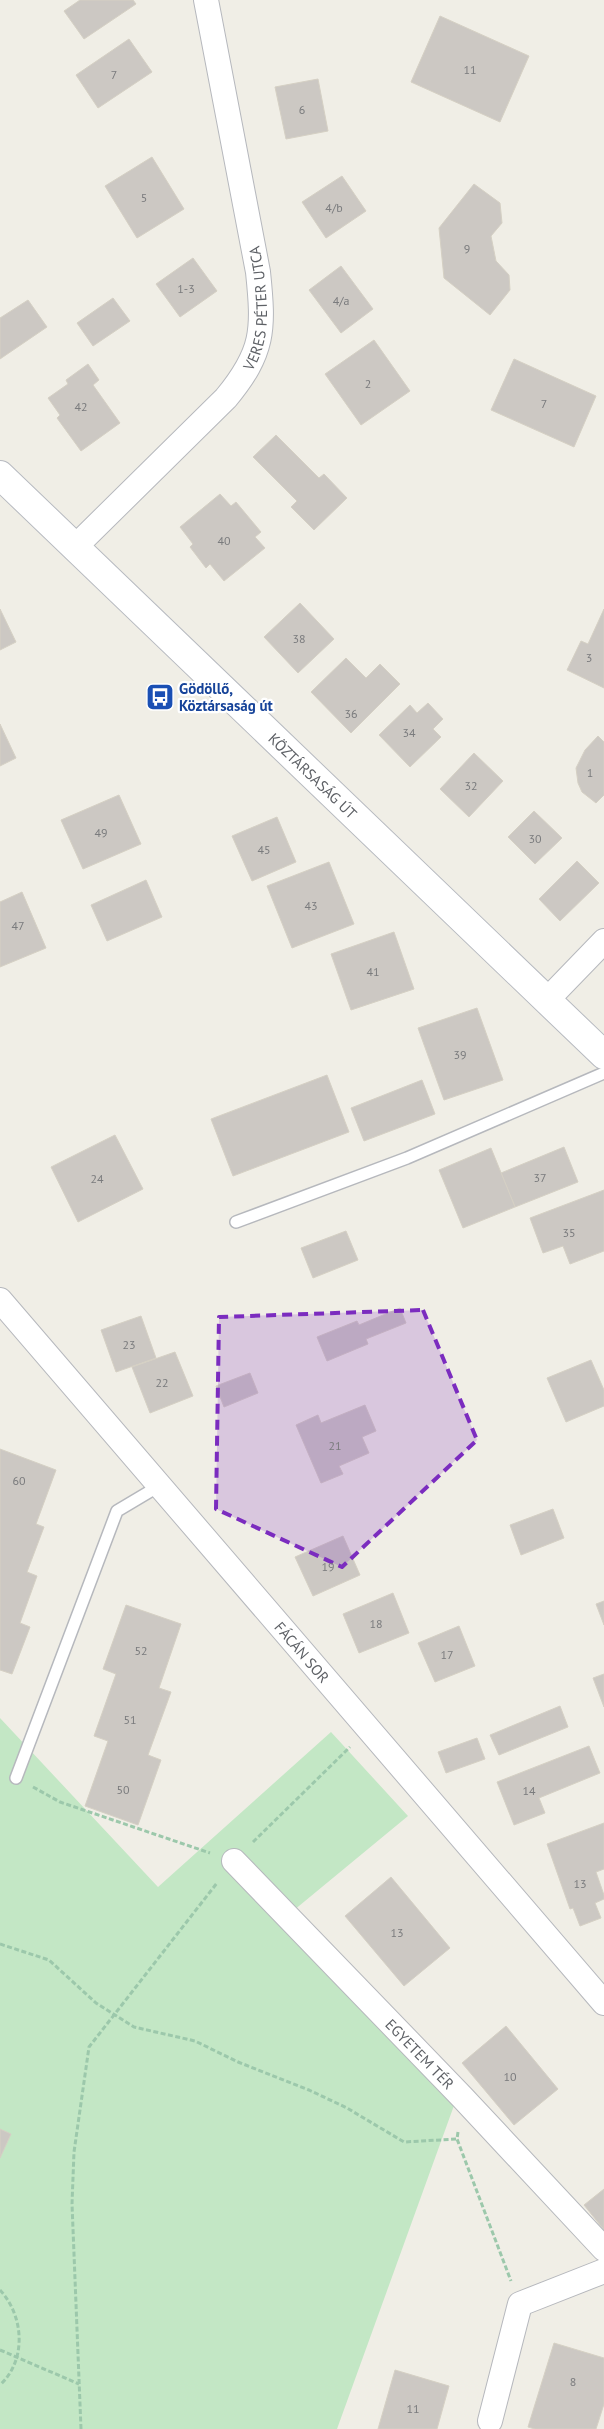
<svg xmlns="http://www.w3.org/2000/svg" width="604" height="2429" viewBox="0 0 604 2429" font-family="'PT Sans',sans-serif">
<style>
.green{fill:#c3e7c5}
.building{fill:#ccc8c3;stroke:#d5d0c4}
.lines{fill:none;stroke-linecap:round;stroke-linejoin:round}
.lane-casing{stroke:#b6b8bd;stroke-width:14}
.street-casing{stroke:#b6b8bd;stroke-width:26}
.secondary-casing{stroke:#b7bac0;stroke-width:30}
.path{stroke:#9cc8ab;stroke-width:3;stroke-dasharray:5 2.5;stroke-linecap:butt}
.lane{stroke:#fff;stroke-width:11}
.street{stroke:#fff;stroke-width:24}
.secondary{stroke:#fff;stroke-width:28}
.marked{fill:#7b2cbf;fill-opacity:0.2;stroke:#7b2cbf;stroke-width:4;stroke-dasharray:10 6;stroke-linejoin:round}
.labels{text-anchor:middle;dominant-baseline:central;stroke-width:4.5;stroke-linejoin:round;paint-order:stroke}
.number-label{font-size:12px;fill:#7a7b7d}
.street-label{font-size:15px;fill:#5e6166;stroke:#fff}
.transit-label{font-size:15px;font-weight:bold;fill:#164399;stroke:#fff;text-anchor:start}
</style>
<rect width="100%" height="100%" fill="#f0eee6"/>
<polygon class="green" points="0,1718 158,1887 331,1732 408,1816 282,1920 456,2100 337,2429 0,2429"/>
<g class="building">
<polygon points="80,0 133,0 136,4 84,39 64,11"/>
<polygon points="440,16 529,56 500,122 411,82"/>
<polygon points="129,39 152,72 98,108 76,75"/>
<polygon points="318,79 328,131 286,139 275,87"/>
<polygon points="152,157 184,209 137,238 105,186"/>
<polygon points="342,176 366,211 326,238 302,202"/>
<polygon points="474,184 500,203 502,223 491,236 496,261 509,275 510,290 490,315 444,278 439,228"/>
<polygon points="193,258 217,291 180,317 156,284"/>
<polygon points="341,266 373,309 341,333 309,290"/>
<polygon points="113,298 130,321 93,346 77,323"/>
<polygon points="28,300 47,327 0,359 0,318"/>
<polygon points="374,340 410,391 361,425 325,374"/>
<polygon points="514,359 596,396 574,447 491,410"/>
<polygon points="88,364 99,380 93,385 120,423 81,451 57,418 60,415 48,398 68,384 66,380"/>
<polygon points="276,435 319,478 324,474 347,498 314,530 291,507 297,501 253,457"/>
<polygon points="220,494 231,506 236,502 261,532 255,537 265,548 224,581 210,564 206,568 190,547 193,544 180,527"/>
<polygon points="300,603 334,639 298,673 264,637"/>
<polygon points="0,609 16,642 0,650"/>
<polygon points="604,609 604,688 567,670 581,641 588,644"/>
<polygon points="346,658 366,678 380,664 400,684 351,733 311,692"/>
<polygon points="428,703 443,719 433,729 441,737 410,767 379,735 410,705 417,713"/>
<polygon points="0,724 16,758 0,766"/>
<polygon points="598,736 604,742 604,795 596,803 582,792 578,783 576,768 585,750"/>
<polygon points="474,753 503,781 469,817 440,789"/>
<polygon points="119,795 141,844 83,869 61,820"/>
<polygon points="534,811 562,838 535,864 508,837"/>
<polygon points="277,817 296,862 252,881 232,836"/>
<polygon points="577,861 599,883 560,921 539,899"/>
<polygon points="329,862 354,924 292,948 267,886"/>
<polygon points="146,880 162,917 107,941 91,905"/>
<polygon points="22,892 46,948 0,967 0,902"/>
<polygon points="394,932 414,989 351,1010 331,954"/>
<polygon points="477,1008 503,1080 444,1100 418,1028"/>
<polygon points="327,1075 349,1132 233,1176 211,1119"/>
<polygon points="422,1080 435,1114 364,1141 351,1108"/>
<polygon points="115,1135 143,1189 78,1222 51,1167"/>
<polygon points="564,1147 578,1182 515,1207 501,1173"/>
<polygon points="491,1148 515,1207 463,1228 439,1170"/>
<polygon points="604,1190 604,1251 570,1264 563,1246 543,1253 530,1218"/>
<polygon points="346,1231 358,1260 313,1278 301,1248"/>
<polygon points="400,1308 406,1323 366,1339 368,1344 327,1361 317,1337 357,1321 359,1325"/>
<polygon points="141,1316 156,1358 116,1372 101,1330"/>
<polygon points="175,1352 193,1396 150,1413 132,1367"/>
<polygon points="591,1360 604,1390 604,1406 566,1422 547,1378"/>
<polygon points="250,1373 258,1393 224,1407 216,1386"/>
<polygon points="365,1405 376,1431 362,1437 369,1453 339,1466 343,1474 321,1483 296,1425 318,1415 321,1423"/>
<polygon points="0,1449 56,1470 36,1524 44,1527 27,1572 37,1576 20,1623 30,1627 12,1674 0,1670"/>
<polygon points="553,1509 564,1538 521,1555 510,1525"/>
<polygon points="343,1536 360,1575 313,1596 295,1557"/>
<polygon points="393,1593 409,1633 359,1653 343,1614"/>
<polygon points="604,1601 604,1625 596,1604"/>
<polygon points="126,1605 181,1624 159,1688 171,1692 148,1755 161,1760 138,1825 85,1806 108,1741 94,1736 116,1674 103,1669"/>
<polygon points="459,1626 475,1666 435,1682 418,1643"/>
<polygon points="604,1674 604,1707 593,1678"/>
<polygon points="560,1706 568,1727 499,1755 490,1735"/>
<polygon points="477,1738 485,1759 446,1773 438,1752"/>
<polygon points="589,1746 600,1773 539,1798 545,1813 514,1825 497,1782"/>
<polygon points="604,1823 604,1869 596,1872 604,1895 604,1899 595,1903 601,1918 580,1926 573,1908 570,1909 547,1844"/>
<polygon points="391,1877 450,1948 404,1986 345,1916"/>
<polygon points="506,2026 558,2089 514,2125 462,2063"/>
<polygon points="0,2129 11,2134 0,2158"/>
<polygon points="604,2189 604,2230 584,2205"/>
<polygon points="554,2343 604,2358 604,2404 596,2429 535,2429 528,2427"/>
<polygon points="395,2370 449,2386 437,2429 378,2429"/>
</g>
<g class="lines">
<defs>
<g id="lane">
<polyline points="236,1222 407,1158 604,1073"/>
<polyline points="16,1778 117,1511 159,1486"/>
</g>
<g id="street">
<path id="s1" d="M74 548 226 398C264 352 264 330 258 272L206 0"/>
<polyline points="547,1000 604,941"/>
<path id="s2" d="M0 1300 604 2003"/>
<path id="s3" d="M234 1861 462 2097 604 2249"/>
<polyline points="490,2421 520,2304 604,2271"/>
</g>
<g id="secondary">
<path id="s4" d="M0 475 604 1055"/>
</g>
</defs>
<use href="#lane" class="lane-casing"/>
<use href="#street" class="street-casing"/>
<use href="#secondary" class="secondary-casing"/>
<g class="path">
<polyline points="33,1787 60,1802 210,1853"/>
<polyline points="253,1842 350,1747"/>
<polyline points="0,1944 49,1960 96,2003 134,2027 195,2041 238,2062 309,2090 347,2108 404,2142 457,2139"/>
<polyline points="458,2132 457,2139 511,2281"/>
<path d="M0 2290C24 2316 27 2360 0 2385"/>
<polyline points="0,2350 79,2384"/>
<polyline points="81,2429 72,2204 74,2152 89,2047 217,1883"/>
</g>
<use href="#lane" class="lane"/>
<use href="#street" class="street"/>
<use href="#secondary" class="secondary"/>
</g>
<path class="marked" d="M423 1310 477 1440 342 1567 216 1509 219 1317Z"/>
<defs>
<symbol id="bus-square" viewBox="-11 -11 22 22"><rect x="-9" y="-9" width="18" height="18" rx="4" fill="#1a4fb4" stroke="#fff"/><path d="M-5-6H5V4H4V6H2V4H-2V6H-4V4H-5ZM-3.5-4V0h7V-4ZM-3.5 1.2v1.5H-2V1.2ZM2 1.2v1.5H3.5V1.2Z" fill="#fff"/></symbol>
</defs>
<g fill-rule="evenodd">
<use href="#bus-square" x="144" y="681" width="32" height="32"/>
</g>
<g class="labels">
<g class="number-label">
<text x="470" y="69">11</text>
<text x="114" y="74">7</text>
<text x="302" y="109">6</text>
<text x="144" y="197">5</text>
<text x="334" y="207">4/b</text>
<text x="467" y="248">9</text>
<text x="186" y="288">1-3</text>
<text x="341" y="300">4/a</text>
<text x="368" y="383">2</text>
<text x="544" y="403">7</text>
<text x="81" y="406">42</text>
<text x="224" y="540">40</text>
<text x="299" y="638">38</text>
<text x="589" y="657">3</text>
<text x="351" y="713">36</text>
<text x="409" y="732">34</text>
<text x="590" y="772">1</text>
<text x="471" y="785">32</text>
<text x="101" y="832">49</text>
<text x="535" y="838">30</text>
<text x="264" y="849">45</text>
<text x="311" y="905">43</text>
<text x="18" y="925">47</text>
<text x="373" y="971">41</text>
<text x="460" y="1054">39</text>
<text x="540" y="1177">37</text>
<text x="97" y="1178">24</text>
<text x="569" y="1232">35</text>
<text x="129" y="1344">23</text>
<text x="162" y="1382">22</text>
<text x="335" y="1445">21</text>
<text x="19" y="1480">60</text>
<text x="328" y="1566">19</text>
<text x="376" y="1623">18</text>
<text x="141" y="1650">52</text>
<text x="447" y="1654">17</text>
<text x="130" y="1719">51</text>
<text x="123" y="1789">50</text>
<text x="529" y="1790">14</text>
<text x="580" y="1883">13</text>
<text x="397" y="1932">13</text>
<text x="510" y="2076">10</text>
<text x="573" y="2381">8</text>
<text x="413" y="2408">11</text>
</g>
<g class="street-label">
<text stroke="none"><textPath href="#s1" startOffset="312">VERES PÉTER UTCA</textPath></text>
<text stroke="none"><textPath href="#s4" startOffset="434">KÖZTÁRSASÁG ÚT</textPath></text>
<text stroke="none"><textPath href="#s2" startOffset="464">FÁCÁN SOR</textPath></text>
<text stroke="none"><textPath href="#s3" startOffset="268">EGYETEM TÉR</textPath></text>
</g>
<g class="transit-label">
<text x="179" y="688">Gödöllő,<tspan x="179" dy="17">Köztársaság út</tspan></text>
</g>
</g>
</svg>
